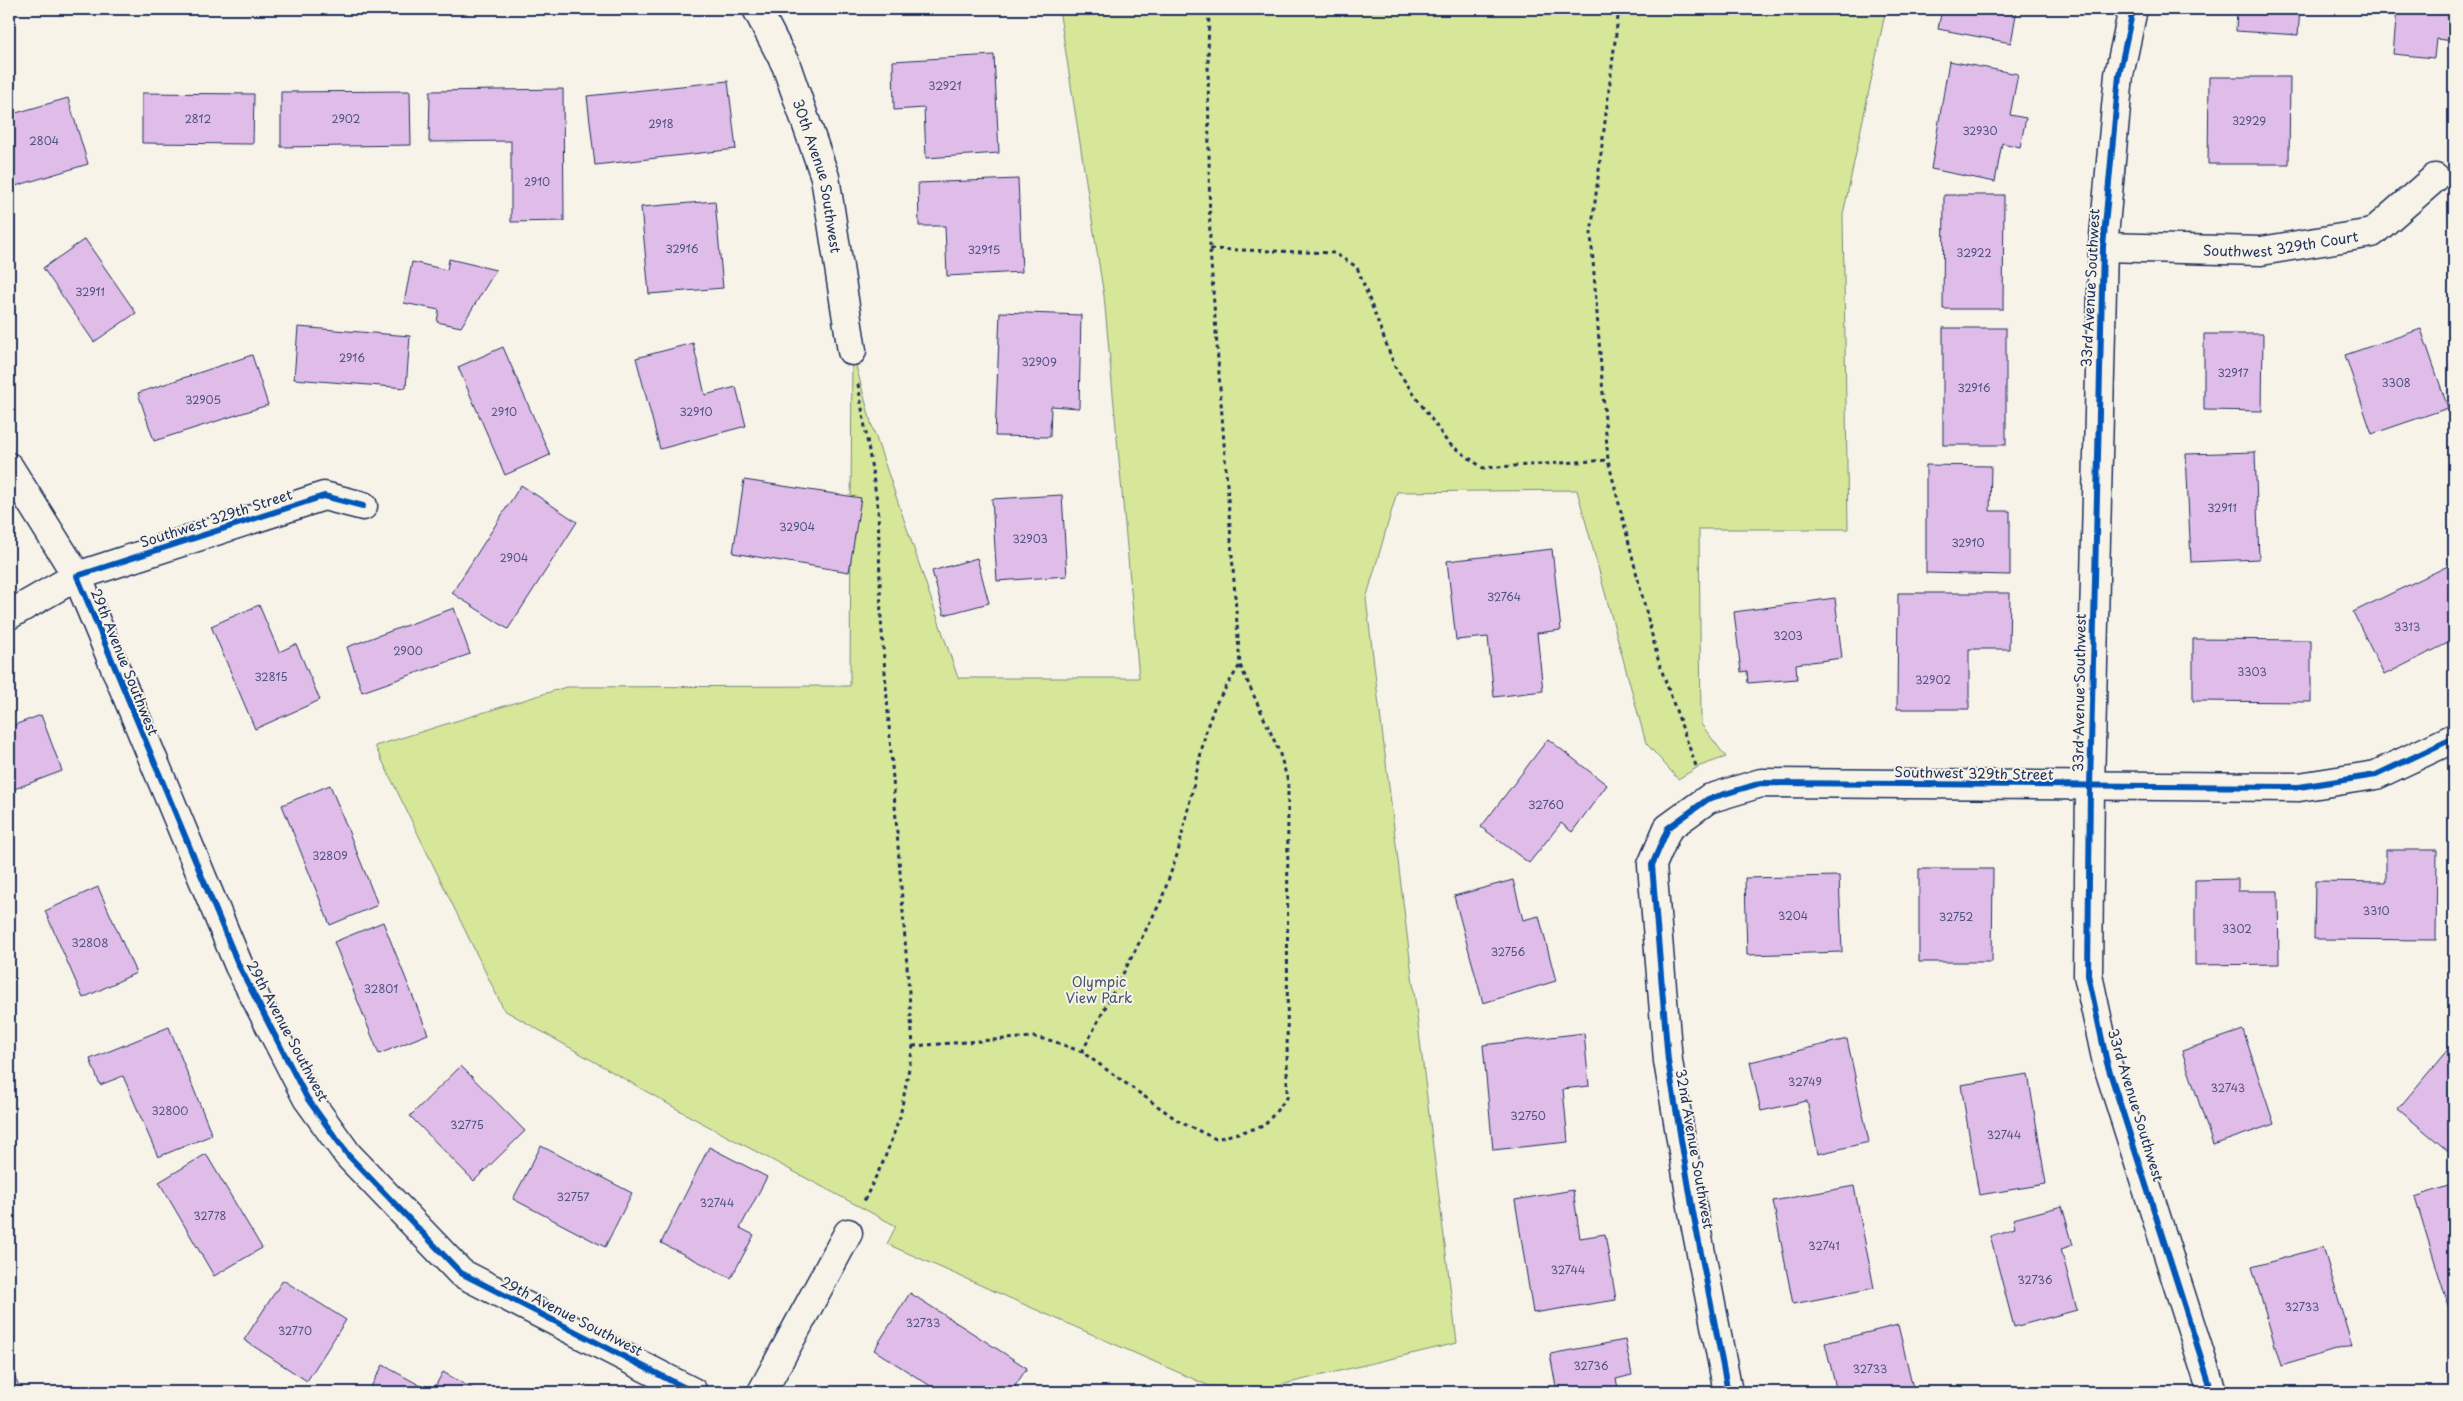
<svg xmlns="http://www.w3.org/2000/svg" width="2463" height="1401" viewBox="0 0 2463 1401" font-family="'Playpen Sans',sans-serif">
<style>
.green{fill:#d6e79a;stroke:#788b7c}
.building{fill:#e0bde8;stroke:#1b2f5e}
.lines{fill:none;stroke-linecap:round;stroke-linejoin:round}
.street-casing{stroke:#1b2f5e;stroke-width:31}
.path{stroke:#1b2f5e;stroke-width:3;stroke-dasharray:4 4;stroke-linecap:butt}
.street{stroke:#f7f3e8;stroke-width:28}
.cycleway-casing{stroke:#f7f3e8;stroke-width:9}
.cycleway{stroke:#0057b8;stroke-width:6}
.labels{text-anchor:middle;dominant-baseline:central;stroke-width:4;stroke-linejoin:round;paint-order:stroke}
.number-label{font-size:11px;fill:#4c5280}
.street-label{font-size:14px;fill:#1b2f5e;stroke:#f7f3e8}
.park-label{font-size:14px;fill:#40546a;stroke:#f7f3e8}
</style>
<rect width="100%" height="100%" fill="#f7f3e8"/>
<filter id="ink" filterUnits="userSpaceOnUse"><feTurbulence type="fractalNoise" baseFrequency=".02" numOctaves="2"/><feDisplacementMap in="SourceGraphic" scale="10" xChannelSelector="R" yChannelSelector="G"/><feConvolveMatrix kernelMatrix="1 2 1 2 8 2 1 2 1" color-interpolation-filters="sRGB"/></filter>
<g filter="url(#ink)">
<polygon class="green" points="1059,9 1886,9 1843,215 1848,529 1699,529 1701,724 1726,757 1700,766 1678,779 1646,743 1577,490 1397,492 1366,599 1457,1343 1251,1392 1223,1392 887,1244 896,1226 691,1117 504,1010 375,746 566,687 850,686 852,351 872,426 958,678 1139,678 1104,296"/>
<g class="building">
<polygon points="1942,9 2017,9 2011,43 1938,29"/>
<polygon points="2237,9 2300,9 2298,35 2236,31"/>
<polygon points="2397,9 2454,9 2454,41 2436,39 2434,58 2393,54"/>
<polygon points="994,55 999,153 926,158 924,108 894,110 893,61"/>
<polygon points="1949,61 2018,74 2010,115 2026,118 2020,147 2002,143 1995,182 1931,169"/>
<polygon points="2209,77 2290,77 2289,164 2208,164"/>
<polygon points="728,81 736,149 595,165 587,96"/>
<polygon points="563,89 564,221 511,222 511,141 429,142 430,91"/>
<polygon points="410,91 411,145 281,147 281,92"/>
<polygon points="142,93 254,94 253,144 142,143"/>
<polygon points="68,98 88,164 9,188 9,115"/>
<polygon points="1018,179 1022,272 947,276 945,226 919,226 918,183"/>
<polygon points="1944,195 2004,195 2003,309 1943,309"/>
<polygon points="715,201 723,288 649,294 641,207"/>
<polygon points="85,239 136,313 94,342 43,268"/>
<polygon points="449,259 496,270 461,327 437,322 439,310 404,303 412,262 447,270"/>
<polygon points="1000,312 1081,315 1079,408 1051,406 1050,437 995,436"/>
<polygon points="2454,312 2454,328 2449,314"/>
<polygon points="298,327 410,336 406,388 294,379"/>
<rect x="1943" y="328" width="63" height="117"/>
<polygon points="2421,329 2448,408 2372,434 2345,355"/>
<polygon points="2204,334 2263,334 2262,411 2204,410"/>
<polygon points="693,343 705,395 736,387 746,426 660,449 636,358"/>
<polygon points="503,347 550,455 505,475 458,367"/>
<polygon points="252,355 268,405 154,441 138,393"/>
<polygon points="2255,452 2259,559 2191,562 2186,454"/>
<polygon points="1926,465 1991,466 1990,511 2010,511 2010,575 1926,573"/>
<polygon points="744,480 861,498 849,572 733,553"/>
<polygon points="521,485 577,522 508,629 452,593"/>
<polygon points="1062,495 1067,576 997,581 992,499"/>
<polygon points="1552,549 1561,630 1537,633 1543,691 1494,697 1488,637 1456,640 1447,561"/>
<polygon points="977,558 989,603 944,615 932,571"/>
<polygon points="2452,564 2454,569 2454,640 2384,675 2353,612"/>
<polygon points="1898,593 2010,593 2009,649 1969,649 1969,709 1897,709"/>
<polygon points="1835,598 1842,658 1796,664 1797,679 1748,683 1747,671 1741,672 1734,612"/>
<polygon points="259,605 279,652 296,644 320,700 255,729 211,626"/>
<polygon points="454,608 470,654 362,692 347,647"/>
<polygon points="2193,639 2311,640 2311,702 2193,701"/>
<polygon points="41,715 62,771 9,791 9,727"/>
<polygon points="1548,739 1607,785 1572,832 1561,823 1529,863 1481,827"/>
<polygon points="330,785 378,905 330,925 282,805"/>
<polygon points="2386,850 2437,850 2436,940 2314,939 2315,881 2386,882"/>
<polygon points="1919,869 1993,869 1992,962 1919,962"/>
<polygon points="1839,876 1842,952 1747,955 1745,878"/>
<polygon points="2238,879 2238,891 2278,891 2279,964 2195,965 2195,880"/>
<polygon points="1513,880 1523,920 1539,916 1556,981 1483,1003 1454,896"/>
<polygon points="98,887 136,973 83,998 45,911"/>
<polygon points="383,922 428,1034 379,1054 334,942"/>
<polygon points="169,1027 212,1135 158,1157 123,1076 100,1085 90,1059"/>
<polygon points="2243,1030 2274,1124 2213,1145 2182,1051"/>
<polygon points="1584,1033 1589,1086 1563,1089 1568,1142 1493,1150 1483,1045"/>
<polygon points="1847,1039 1869,1142 1818,1154 1807,1101 1761,1111 1750,1062"/>
<polygon points="2454,1042 2454,1156 2398,1109"/>
<polygon points="461,1066 525,1131 474,1181 410,1116"/>
<polygon points="2028,1074 2046,1184 1979,1195 1961,1085"/>
<polygon points="541,1146 632,1193 605,1247 513,1199"/>
<polygon points="709,1147 767,1177 740,1228 754,1235 731,1278 661,1243"/>
<polygon points="206,1154 262,1248 214,1276 159,1182"/>
<polygon points="2454,1184 2454,1317 2452,1318 2415,1197"/>
<polygon points="1854,1186 1874,1288 1793,1304 1773,1201"/>
<polygon points="1573,1190 1580,1238 1605,1234 1616,1300 1533,1313 1515,1200"/>
<polygon points="2062,1206 2073,1245 2061,1249 2077,1310 2014,1327 1990,1236 2015,1228 2013,1219"/>
<polygon points="2323,1247 2352,1345 2281,1366 2252,1267"/>
<polygon points="283,1280 346,1320 307,1381 244,1340"/>
<polygon points="910,1293 1027,1368 1011,1392 940,1392 874,1350"/>
<polygon points="1898,1325 1914,1392 1837,1392 1825,1343"/>
<polygon points="1625,1340 1632,1375 1616,1379 1619,1392 1557,1392 1550,1354"/>
<polygon points="383,1365 432,1392 368,1392"/>
<polygon points="9,1368 23,1392 9,1392"/>
<polygon points="443,1372 478,1392 432,1392"/>
<polygon points="2108,1388 2109,1392 2095,1392"/>
</g>
<g class="lines">
<defs>
<g id="street">
<path id="s1" d="M757 9 786 65 825 177 852 351"/>
<polyline points="2133,9 2119,75 2103,247 2090,787 2088,975 2107,1063 2212,1392"/>
<path id="s2" d="M2103 247 2261 251 2372 233 2435 178"/>
<polyline points="9,467 77,576 9,615"/>
<polyline points="363,506 324,496 77,576 239,966 307,1098 348,1155 461,1273 693,1392"/>
<polyline points="762,1392 848,1233"/>
<polyline points="1728,1392 1693,1212 1668,1061 1652,865 1668,828 1708,799 1761,783 2299,787 2376,775 2454,738"/>
</g>
</defs>
<use href="#street" class="street-casing"/>
<g class="path">
<polyline points="1619,9 1591,234 1608,460 1659,663 1696,766"/>
<polyline points="1210,249 1334,253 1357,267 1395,367 1448,443 1483,468 1608,460"/>
<polyline points="858,384 878,507 881,619 913,1046 900,1117 884,1160 864,1201"/>
<polyline points="913,1046 1033,1037 1053,1041 1082,1052 1180,1122 1216,1139 1264,1126 1287,1098 1288,781 1279,751 1240,665 1210,249 1208,58 1209,9"/>
<polyline points="1082,1052 1161,901 1178,852 1207,727 1215,705 1240,665"/>
</g>
<use href="#street" class="street"/>
<defs>
<g id="cycleway">
<polyline points="2133,9 2119,75 2103,247 2090,787 2088,975 2107,1063 2212,1392"/>
<polyline points="363,506 324,496 77,576 239,966 307,1098 348,1155 461,1273 693,1392"/>
<polyline points="1728,1392 1693,1212 1668,1061 1652,865 1668,828 1708,799 1761,783 2299,787 2376,775 2454,738"/>
</g>
</defs>
<use href="#cycleway" class="cycleway-casing"/>
<use href="#cycleway" class="cycleway"/>
</g>
</g>
<g class="labels">
<g class="number-label">
<text x="945" y="85">32921</text>
<text x="198" y="118">2812</text>
<text x="346" y="118">2902</text>
<text x="2249" y="120">32929</text>
<text x="661" y="123">2918</text>
<text x="1980" y="130">32930</text>
<text x="44" y="140">2804</text>
<text x="537" y="181">2910</text>
<text x="682" y="248">32916</text>
<text x="984" y="249">32915</text>
<text x="1974" y="252">32922</text>
<text x="90" y="291">32911</text>
<text x="352" y="357">2916</text>
<text x="1039" y="361">32909</text>
<text x="2233" y="372">32917</text>
<text x="2396" y="382">3308</text>
<text x="1974" y="387">32916</text>
<text x="203" y="399">32905</text>
<text x="504" y="411">2910</text>
<text x="696" y="411">32910</text>
<text x="2222" y="507">32911</text>
<text x="797" y="526">32904</text>
<text x="1030" y="538">32903</text>
<text x="1968" y="542">32910</text>
<text x="514" y="557">2904</text>
<text x="1504" y="596">32764</text>
<text x="2407" y="626">3313</text>
<text x="1788" y="635">3203</text>
<text x="408" y="650">2900</text>
<text x="2252" y="671">3303</text>
<text x="271" y="676">32815</text>
<text x="1933" y="679">32902</text>
<text x="1546" y="804">32760</text>
<text x="330" y="855">32809</text>
<text x="2376" y="910">3310</text>
<text x="1793" y="915">3204</text>
<text x="1956" y="916">32752</text>
<text x="2237" y="928">3302</text>
<text x="90" y="942">32808</text>
<text x="1508" y="951">32756</text>
<text x="381" y="988">32801</text>
<text x="1805" y="1081">32749</text>
<text x="2228" y="1087">32743</text>
<text x="170" y="1110">32800</text>
<text x="1528" y="1115">32750</text>
<text x="467" y="1124">32775</text>
<text x="2004" y="1134">32744</text>
<text x="573" y="1196">32757</text>
<text x="717" y="1202">32744</text>
<text x="210" y="1215">32778</text>
<text x="1824" y="1245">32741</text>
<text x="1568" y="1269">32744</text>
<text x="2035" y="1279">32736</text>
<text x="2302" y="1306">32733</text>
<text x="923" y="1322">32733</text>
<text x="295" y="1330">32770</text>
<text x="1591" y="1365">32736</text>
<text x="1870" y="1368">32733</text>
</g>
<g class="street-label">
<text stroke="none"><textPath href="#s1" startOffset="179">30th Avenue Southwest</textPath></text>
<text stroke="none"><textPath href="#s2" startOffset="178">Southwest 329th Court</textPath></text>
<text transform="translate(2090 288) rotate(-87)">33rd Avenue Southwest</text>
<text transform="translate(216 518) rotate(-18)">Southwest 329th Street</text>
<text transform="translate(125 662) rotate(68)">29th Avenue Southwest</text>
<text transform="translate(2079 693) rotate(-89)">33rd Avenue Southwest</text>
<text transform="translate(1974 773) rotate(1)">Southwest 329th Street</text>
<text transform="translate(288 1031) rotate(62)">29th Avenue Southwest</text>
<text transform="translate(2136 1105) rotate(73)">33rd Avenue Southwest</text>
<text transform="translate(1695 1149) rotate(80)">32nd Avenue Southwest</text>
<text transform="translate(572 1316) rotate(27)">29th Avenue Southwest</text>
</g>
<g class="park-label">
<text x="1099" y="981">Olympic<tspan x="1099" dy="16">View Park</tspan></text>
</g>
</g>
<rect width="2463" height="1401" fill="none" stroke="#f7f3e8" stroke-width="30"/>
<rect x="15" y="15" width="2433" height="1371" fill="none" stroke="#1b2f5e" stroke-width="2" filter="url(#ink)"/>
</svg>
